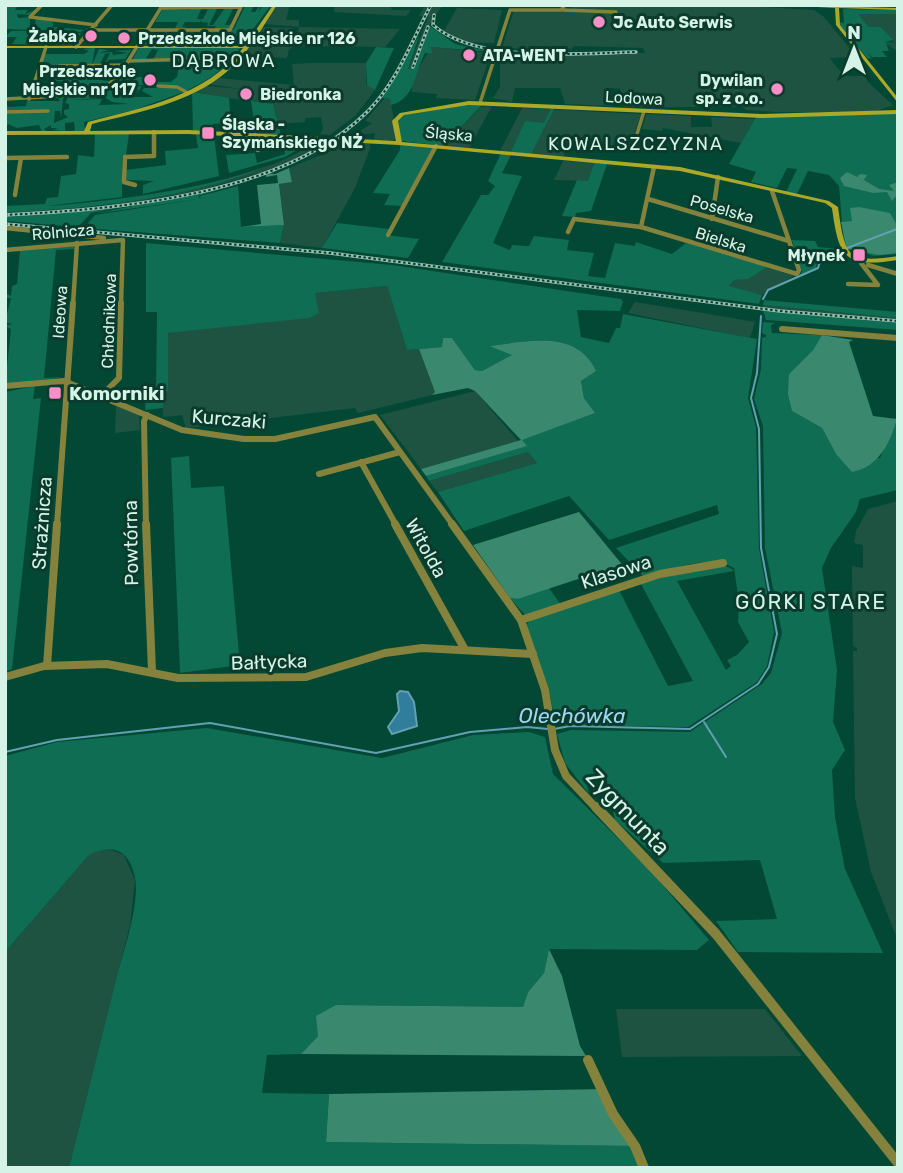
<svg xmlns="http://www.w3.org/2000/svg" width="903" height="1173" viewBox="0 0 903 1173" font-family="Rubik,sans-serif">
<style>
.built{fill:#1e5342}
.green{fill:#0e6d52}
.forest{fill:#3a886d}
.water{fill:#307d9c;stroke:#62a0b2;stroke-width:2}
.lines{fill:none;stroke-linecap:round;stroke-linejoin:round}
.stream{stroke:#62a0b2;stroke-width:2}
.street-far4{stroke:#84823c;stroke-width:3.5}
.street-far3{stroke:#84823c;stroke-width:4.5}
.street-far2{stroke:#84823c;stroke-width:6}
.street-far1{stroke:#84823c;stroke-width:8}
.street{stroke:#84823c;stroke-width:10}
.secondary{fill:#aca92a;fill-rule:evenodd}
.rail-casing{stroke:#95bfb0;stroke-width:3.5}
.rail{stroke:#0b3b2c;stroke-width:2;stroke-dasharray:2.5;stroke-linecap:butt}
.poi-dot{fill:#fa8fc7;stroke:#0b3b2c;stroke-width:2.5}
.labels{text-anchor:middle;dominant-baseline:central;stroke-width:6;stroke-linejoin:round;paint-order:stroke}
.far-poi-label{font-size:16px;font-weight:bold;fill:#d5f3e6;stroke:#0b3b2c;text-anchor:start}
.far-street-label{font-size:16px;fill:#d5f3e6;stroke:#0b3b2c}
.far-neighbourhood-label{font-size:18px;letter-spacing:2px;fill:#d5f3e6;stroke:#0b3b2c}
.far-quarter-label{font-size:19px;letter-spacing:2px;fill:#d5f3e6;stroke:#0b3b2c}
.poi-label{font-size:19px;font-weight:bold;fill:#d5f3e6;stroke:#0b3b2c;text-anchor:start}
.street-label{font-size:19px;fill:#d5f3e6;stroke:#0b3b2c}
.neighbourhood-label{font-size:21px;letter-spacing:2px;fill:#d5f3e6;stroke:#0b3b2c}
.water-label{font-size:21px;font-style:italic;fill:#9ed8f3;stroke:#0b3b2c}
.near-street-label{font-size:23px;fill:#d5f3e6;stroke:#0b3b2c}
</style>
<rect width="100%" height="100%" fill="#024835"/>
<g class="built">
<polygon points="278,5 290,5 286,20 299,20 299,27 400,29 385,47 296,46 299,27 265,24"/>
<polygon points="335,5 384,5 392,8 391,10 411,10 406,16 334,12"/>
<polygon points="425,5 443,5 428,27 416,65 408,69 428,17 419,16"/>
<polygon points="573,5 727,5 814,10 824,17 857,57 830,58 834,64 845,76 865,76 868,82 893,105 874,112 775,112 746,110 743,107 624,107 620,89 612,88 609,89 611,106 565,104 560,88 515,88 512,102 493,98 500,87 500,64 506,51 645,53 643,48 573,46 572,49 562,50 502,48 514,10 617,12 572,9"/>
<polygon points="457,8 502,10 494,43 458,42 443,33"/>
<polygon points="857,13 898,14 898,52 885,43 895,43 881,27 869,27"/>
<polygon points="262,27 294,28 292,48 289,49 287,58 242,56"/>
<polygon points="431,47 491,53 475,100 436,98 437,94 412,92 412,80"/>
<polygon points="310,63 366,63 366,84 375,90 356,115 330,135 320,134 323,129 321,117 305,118 305,122 278,124 273,104 194,92 207,86 241,89 209,84 219,78 294,85 292,64"/>
<polygon points="385,98 390,99 398,140 374,140 375,133 352,136 372,123 365,121"/>
<polygon points="492,106 469,148 443,146 481,107"/>
<polygon points="522,108 641,114 632,141 615,139 612,148 599,147 601,142 571,140 563,157 500,151"/>
<polygon points="646,114 691,116 691,127 712,127 711,117 755,119 741,143 663,128 662,131 642,129"/>
<polygon points="326,139 338,140 286,165 201,190 104,208 5,215 5,212 102,206 193,189 277,163"/>
<polygon points="351,143 370,144 370,148 355,188 322,248 280,243 284,224 279,184 292,182 289,168"/>
<polygon points="563,161 594,163 588,181 554,180"/>
<polygon points="767,267 794,276 762,295 729,287 734,280 746,278"/>
<polygon points="387,286 407,350 419,349 435,392 432,395 358,413 355,408 186,428 182,415 163,417 163,399 168,391 168,333 314,293"/>
<polygon points="635,302 703,313 755,322 750,338 628,313"/>
<polygon points="763,305 898,318 898,323 763,310"/>
<polygon points="475,391 518,441 421,469 380,415"/>
<polygon points="116,405 139,414 140,430 115,433"/>
<polygon points="528,452 537,463 438,492 429,481"/>
<polygon points="898,501 898,941 871,872 855,798 853,651 857,651 857,648 853,646 852,566 863,568 863,545 854,543 856,531 868,509"/>
<polygon points="104,847 124,855 135,880 130,925 69,1168 5,1168 5,952 89,855"/>
<polygon points="616,1009 765,1009 802,1056 622,1057"/>
</g>
<g class="green">
<polygon points="5,5 18,5 15,10 28,10 25,14 35,10 30,15 17,14 18,18 30,17 30,26 35,26 36,17 52,18 53,27 86,30 93,26 80,32 5,29"/>
<polygon points="209,5 202,7 197,19 203,19 208,9 218,7 209,25 213,25 224,9 234,7 225,25 230,25 235,18 231,28 214,29 216,26 207,26 208,23 201,22 202,19 200,22 185,22 182,27 188,28 151,28 175,28 178,22 155,22 163,9 190,10 192,6"/>
<polygon points="254,5 251,12 255,12 260,5 259,13 262,5 271,5 248,36 204,44 141,45 151,31 175,31 169,32 162,44 169,40 177,42 177,38 174,38 178,31 228,31 210,40 222,39 218,37 234,29 245,6"/>
<polygon points="843,9 898,10 898,14 858,14 869,27 881,27 893,40 885,42 896,43 886,43 889,51 882,51 887,57 872,57 867,52 872,59 867,58 839,24 842,22 844,24"/>
<path d="M430 26 455 44 491 52 431 47 432 53H425C414 74 415 99 391 105L390 99 382 98 420 34 408 69 416 65Z"/>
<polygon points="11,31 34,31 25,44 32,43 39,34 81,33 72,46 49,45 54,43 57,34 54,34 46,45 12,44 17,37 5,37"/>
<path d="M211 46 240 48C225 70 210 79 186 91L174 85H129V86H141V87L140 90 123 89 122 92 139 91 124 97H153L142 91 144 88H174L184 92 134 110 84 122 85 131 68 132 75 130 74 122 65 123V131L53 130 58 128H51V125L44 129 47 132H42L39 125 17 128 8 124 5 131V104L9 107 26 106 27 101H60L58 98H63L61 118 60 111H55L54 123 68 117 64 114V110L69 109V104L65 103 68 97 98 96 101 98 70 100 102 99 99 105 129 104 112 102 101 95 112 85H115L112 87 140 88 115 86 127 80 119 81 121 77H158L157 80 143 82H171L177 77 179 62 182 60H153L158 50 152 49 145 60H132L139 48Z"/>
<polygon points="376,47 394,48 375,90 367,85 366,63"/>
<polygon points="73,48 95,48 92,65 99,49 108,50 99,53 112,52 113,55 128,53 114,51 131,50 125,59 108,60 106,64 119,64 125,60 115,76 104,75 109,67 96,73 105,66 104,65 110,53 105,54 98,68 77,68 96,69 93,74 81,74 83,78 109,81 104,86 86,88 99,91 97,93 32,97 33,94 41,92 33,91 35,85 74,82 53,81 55,69 40,70 44,54 84,54 89,51 83,49 93,48"/>
<polygon points="192,92 273,104 281,135 256,134 251,101 229,98 231,123 213,124 214,132 193,131"/>
<polygon points="470,105 482,105 443,146 402,141 397,123 405,114"/>
<polygon points="551,108 554,109 531,154 511,152 525,121 544,123"/>
<polygon points="898,113 898,254 874,256 844,247 839,186 829,175 808,171 797,194 786,192 797,169 787,168 777,188 751,182 756,172 729,164 756,117"/>
<path d="M95 134H129L126 155 122 158V197L47 206C112 202 271 182 319 139H326C229 193 115 208 5 212V206L45 204 47 198 58 197 61 176 76 174 78 155 94 157Z"/>
<polygon points="196,135 214,136 219,176 143,194 143,185 154,181 127,180 125,170 166,165 165,151 198,148"/>
<polygon points="283,138 315,139 285,157 229,173 226,155 255,153 257,163 285,154"/>
<polygon points="400,144 434,148 402,206 384,205 390,194 373,193 400,150"/>
<polygon points="501,153 511,155 502,173 522,176 493,243 510,250 512,245 529,246 534,236 569,240 567,250 594,253 588,276 605,278 615,243 635,246 636,242 672,254 686,243 767,267 748,279 734,280 729,286 762,295 759,304 442,262 481,195 488,195 495,186 488,181"/>
<polygon points="594,163 607,164 591,211 576,213 575,217 562,216 577,180 588,181"/>
<polygon points="237,184 198,196 201,199 200,196 238,186 241,227 284,225 280,243 84,228 95,215 199,199 94,214"/>
<polygon points="177,197 91,213 78,227 5,221 5,217 87,211"/>
<polygon points="337,223 389,229 386,235 419,239 408,258 322,248"/>
<polygon points="792,240 815,241 818,247 840,249 818,257 816,268 799,276 802,272"/>
<path d="M146 243 392 265 621 299 623 301 620 311 577 310 581 337 609 343 616 328H620L623 314 757 339 748 398 756 427 759 548 774 632 767 666 757 682 688 727 556 725 549 690 526 626 530 619 619 590 668 686 693 681 640 582C659 576 720 555 734 571L677 581 726 670 731 666 727 660 737 655 749 642 738 622 739 602 734 568C709 553 669 570 644 577L616 548 719 514 717 505 609 540 569 496 464 531 438 492 537 463 528 452 429 481 426 476 526 446 521 440 594 413 584 398 581 381 595 370C576 328 527 342 489 346L513 355 482 371 475 370 452 338H443L442 347 407 350 387 286 315 293 319 313 309 318 168 333V391L163 399V408L145 410 146 395 156 393 157 312H146Z"/>
<polygon points="74,246 74,249 56,250 44,378 65,377 5,385 11,329 5,326 12,324 5,322 11,298 5,298 5,293 11,296 12,286 17,284 20,250"/>
<polygon points="764,300 898,312 898,318 763,305"/>
<polygon points="763,310 898,323 898,330 766,320"/>
<polygon points="763,322 776,323 771,325 772,333 822,335 813,350 789,374 792,411 822,428 836,454 880,458 898,418 898,490 860,499 856,512 831,548 822,568 837,670 833,722 845,750 832,770 835,817 845,869 883,953 738,952 716,921 777,919 760,860 663,863 615,820 606,776 585,778 589,794 565,763 557,734 571,730 690,732 762,684 771,673 782,633 765,548 763,426 754,399 761,369 762,338 767,336 762,333"/>
<polygon points="35,386 33,399 41,398 12,669 5,672 5,392"/>
<polygon points="189,456 191,488 224,486 240,665 180,673 171,458"/>
<polygon points="549,588 561,605 525,615 510,598 518,599"/>
<path d="M207 728 382 758 473 735 529 732 545 737 553 774 649 869 709 940 697 950 549 949 544 973 528 992 523 1007 336 1005 318 1036 301 1054 267 1055 262 1093 329 1094 326 1142 635 1146 644 1168H69C85 1104 101 1040 117 976 124 950 140 903 135 877 129 849 112 843 89 855L5 952V756L57 742Z"/>
</g>
<g class="forest">
<polygon points="289,168 292,182 279,184 284,225 241,227 261,224 257,185 278,183 277,175 266,177 266,173 275,174"/>
<polygon points="847,172 857,177 860,174 867,175 864,180 879,189 894,191 889,185 898,182 898,194 892,201 887,192 873,193 844,186 840,178"/>
<polygon points="859,207 890,213 898,227 898,253 879,255 847,249 841,222 852,221 850,208"/>
<path d="M822 335 853 340 849 342 873 416 897 419C890 443 879 467 852 472L836 454 822 428 792 411 788 394 789 374 813 350Z"/>
<path d="M443 338H452L475 370 482 371 512 355 489 346C527 342 576 328 596 371L581 381 584 398 595 413 522 440 527 446 426 476 421 469 521 440 475 391 468 388 432 395 435 392 419 349 442 347Z"/>
<polygon points="579,512 625,568 617,573 596,573 518,599 510,598 473,545"/>
<polygon points="549,949 562,976 580,1046 586,1056 301,1054 318,1036 316,1016 336,1005 523,1007 528,992 544,973"/>
<polygon points="604,1089 635,1146 326,1142 329,1094"/>
</g>
<polygon class="water" points="400,691 408,692 414,702 417,726 392,734 388,727 399,711 397,694"/>
<g class="lines">
<g class="stream">
<polyline points="763,299 768,290 818,268 821,258 897,229"/>
<polyline points="704,722 726,757"/>
<polyline points="554,729 570,726 690,729 758,684 769,667 777,634 761,548 759,429 751,398 757,373 761,316"/>
<polyline points="5,752 57,740 210,723 376,753 470,732 527,727 548,729"/>
</g>
<g class="street-far4">
<polyline points="42,5 30,17 96,25"/>
<polyline points="563,10 616,12"/>
<polyline points="88,30 230,30 241,7 161,8"/>
<polyline points="76,47 112,5"/>
<polyline points="128,61 198,59"/>
<polyline points="59,66 126,65"/>
<polyline points="158,86 177,87 188,93"/>
<polyline points="5,99 99,94 122,71 162,6"/>
<polyline points="29,99 46,47"/>
<polyline points="480,103 510,10 561,10 565,5"/>
<polyline points="5,112 48,111"/>
<polyline points="637,134 644,111"/>
</g>
<g class="street-far3">
<polyline points="255,135 258,150"/>
<polyline points="5,158 67,157"/>
<polyline points="135,185 124,182 125,157 154,156 154,132"/>
<polyline points="15,195 21,158"/>
<polyline points="648,199 789,241"/>
<polyline points="712,219 718,177"/>
<polyline points="641,227 654,167"/>
<polyline points="5,228 104,238"/>
<polyline points="568,232 574,219 641,227 797,274 799,270 772,191"/>
<polyline points="388,235 436,146"/>
<polyline points="5,250 123,240 121,305"/>
<polyline points="868,265 898,274"/>
<polyline points="848,284 878,285 861,263"/>
<polyline points="73,305 77,243"/>
</g>
<g class="street-far2">
<polyline points="782,329 898,338"/>
<polyline points="5,386 64,381 182,430 244,439 275,439 375,417 453,525"/>
<polyline points="102,395 119,378 121,303"/>
<polyline points="361,462 396,525"/>
<polyline points="319,474 400,452"/>
<polyline points="57,525 73,303"/>
<polyline points="146,525 144,421 147,415"/>
</g>
<g class="street-far1">
<polyline points="146,524 152,671"/>
<polyline points="395,524 464,648"/>
<polyline points="452,524 521,620 545,690 555,750 566,776 597,809"/>
<polyline points="521,620 660,574 723,563"/>
<polyline points="47,666 57,524"/>
<polyline points="5,677 44,666 107,664 178,678 306,677 385,653 422,648 533,654"/>
</g>
<g class="street">
<polyline points="596,807 716,934 898,1163"/>
<polyline points="588,1060 613,1114 635,1146 644,1168"/>
</g>
<g class="secondary">
<path d="M273 5H277C264 25 252 46 236 63 199 102 142 111 92 124L90 131 188 130 396 141 392 121 400 113 469 101 762 114 898 110V114L762 118 469 105 404 115 398 121 402 142 680 167 829 201 838 207C845 256 846 264 898 256V260C845 268 839 259 832 208L825 203 680 171 399 145 188 134 5 135V131H84L88 122C144 107 205 97 243 48H5V46H245Z"/>
<polygon points="781,5 898,8 898,10 839,8 840,25 898,98 898,103 836,25 835,8"/>
</g>
<defs>
<g id="rail">
<path d="M434 15 433 25C477 64 580 53 636 52"/>
<polyline points="413,67 428,27"/>
<path d="M5 215C119 209 284 196 368 111 397 82 412 40 431 5"/>
<polyline points="5,224 330,253 780,311 898,321"/>
</g>
</defs>
<use href="#rail" class="rail-casing"/>
<use href="#rail" class="rail"/>
</g>
<g class="poi-dot">
<circle cx="599" cy="22" r="7"/>
<circle cx="91" cy="36" r="7"/>
<circle cx="124" cy="38" r="7"/>
<circle cx="469" cy="55" r="7"/>
<circle cx="150" cy="80" r="7"/>
<circle cx="777" cy="89" r="7"/>
<circle cx="246" cy="94" r="7"/>
<rect x="201" y="126" width="14" height="14" rx="3.5"/>
<rect x="852" y="248" width="14" height="14" rx="3.5"/>
<rect x="48" y="386" width="14" height="14" rx="3.5"/>
</g>
<g class="labels">
<g class="far-poi-label">
<text x="613" y="22">Jc Auto Serwis</text>
<text x="77" y="36" text-anchor="end">Żabka</text>
<text x="138" y="38">Przedszkole Miejskie nr 126</text>
<text x="483" y="55">ATA-WENT</text>
<text x="136" y="71" text-anchor="end">Przedszkole<tspan x="136" dy="18">Miejskie nr 117</tspan></text>
<text x="763" y="80" text-anchor="end">Dywilan<tspan x="763" dy="18">sp. z o.o.</tspan></text>
<text x="260" y="94">Biedronka</text>
<text x="222" y="124">Śląska -<tspan x="222" dy="18">Szymańskiego NŻ</tspan></text>
<text x="845" y="255" text-anchor="end">Młynek</text>
</g>
<g class="far-street-label">
<text transform="translate(634 98) rotate(3)">Lodowa</text>
<text transform="translate(449 134) rotate(5)">Śląska</text>
<text transform="translate(722 209) rotate(16)">Poselska</text>
<text transform="translate(63 232) rotate(-5)">Rolnicza</text>
<text transform="translate(721 240) rotate(17)">Bielska</text>
<text transform="translate(60 312) rotate(-86)">Ideowa</text>
<text transform="translate(109 321) rotate(-88)">Chłodnikowa</text>
</g>
<g class="far-neighbourhood-label">
<text x="636" y="144">KOWALSZCZYZNA</text>
</g>
<g class="far-quarter-label">
<text x="224" y="60">DĄBROWA</text>
</g>
<g class="poi-label">
<text x="69" y="393">Komorniki</text>
</g>
<g class="street-label">
<text transform="translate(229 419) rotate(5)">Kurczaki</text>
<text transform="translate(42 523) rotate(-86)">Strażnicza</text>
<text transform="translate(131 543) rotate(-91)">Powtórna</text>
<text transform="translate(426 548) rotate(61)">Witolda</text>
<text transform="translate(616 572) rotate(-18)">Klasowa</text>
<text transform="translate(269 662) rotate(-2)">Bałtycka</text>
</g>
<g class="neighbourhood-label">
<text x="811" y="601">GÓRKI STARE</text>
</g>
<g class="water-label">
<text x="572" y="715">Olechówka</text>
</g>
<g class="near-street-label">
<text transform="translate(628 812) rotate(46)">Zygmunta</text>
</g>
</g>
<rect width="903" height="1173" fill="none" stroke="#d5f3e6" stroke-width="14"/>
<g transform="translate(854 49)" stroke="#0b3b2c" stroke-width="5" paint-order="stroke">
<path d="M0-5L12 26L0 18L-12 26Z" fill="#d5f3e6"/>
<text y="-10" font-size="19" font-weight="bold" text-anchor="middle" fill="#d5f3e6">N</text>
</g>
</svg>
